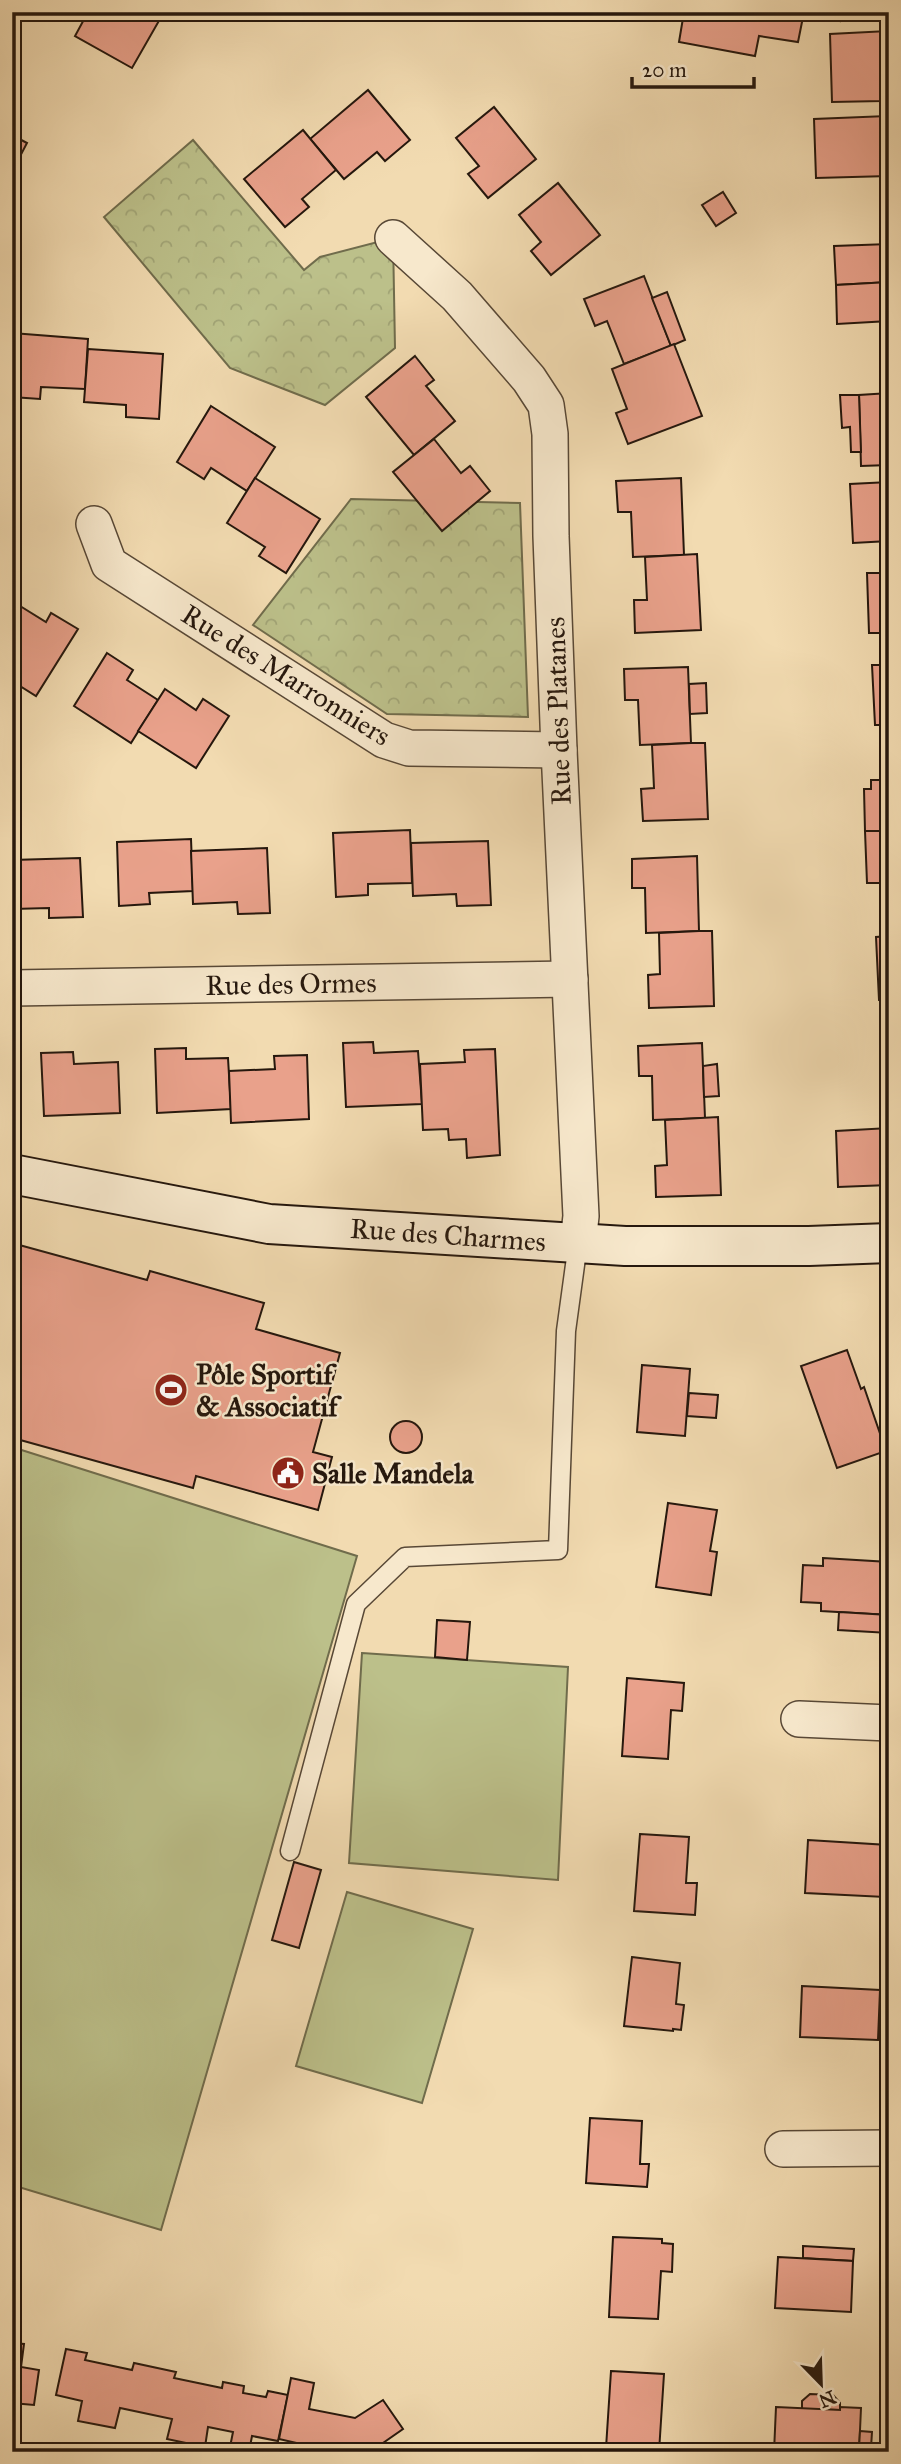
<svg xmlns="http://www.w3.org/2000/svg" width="901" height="2464" viewBox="0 0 901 2464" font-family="'IM FELL Great Primer',serif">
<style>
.grass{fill:#bcc08a;stroke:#706c4c;stroke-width:2}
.forest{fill:url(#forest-crowns);stroke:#706c4c;stroke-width:2}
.building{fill:#e9a18b;stroke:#25170d;stroke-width:2}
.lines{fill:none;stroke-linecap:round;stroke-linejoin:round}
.lane-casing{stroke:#584836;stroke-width:21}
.street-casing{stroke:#584836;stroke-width:38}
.secondary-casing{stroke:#25170d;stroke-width:42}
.lane{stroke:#f7e8cc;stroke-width:18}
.street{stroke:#f7e8cc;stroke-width:35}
.secondary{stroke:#f7e8cc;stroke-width:38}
.labels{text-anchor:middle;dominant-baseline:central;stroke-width:5;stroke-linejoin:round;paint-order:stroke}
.street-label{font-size:28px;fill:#25170d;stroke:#f7e8cc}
.poi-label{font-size:28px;font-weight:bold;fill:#25170d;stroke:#f7e8cc;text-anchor:start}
</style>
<defs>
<pattern id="forest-crowns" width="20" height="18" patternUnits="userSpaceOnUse" patternTransform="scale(1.75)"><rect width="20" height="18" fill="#bcc08a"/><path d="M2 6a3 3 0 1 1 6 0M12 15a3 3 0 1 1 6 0" fill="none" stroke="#a1a476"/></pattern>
</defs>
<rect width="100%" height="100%" fill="#f2dbb1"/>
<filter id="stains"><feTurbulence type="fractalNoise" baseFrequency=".00286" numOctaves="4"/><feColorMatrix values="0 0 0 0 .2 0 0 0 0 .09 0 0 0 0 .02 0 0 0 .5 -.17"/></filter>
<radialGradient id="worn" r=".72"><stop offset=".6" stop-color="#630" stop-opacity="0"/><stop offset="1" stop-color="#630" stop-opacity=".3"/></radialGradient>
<g class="grass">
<polygon points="12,1447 357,1556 161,2230 12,2185"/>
<polygon points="362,1653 568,1667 558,1880 349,1863"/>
<polygon points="347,1892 473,1929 422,2103 296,2066"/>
</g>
<g class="forest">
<polygon points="193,140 304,270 320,257 393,238 395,348 325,405 230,368 104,217"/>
<polygon points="351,499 520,503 528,717 387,714 253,625"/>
</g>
<g class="building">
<polygon points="88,12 164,12 132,68 75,36"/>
<polygon points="684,12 804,12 798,42 759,36 755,56 679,42"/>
<polygon points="813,12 841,12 840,21 812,17"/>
<polygon points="888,31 889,79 882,79 882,101 832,102 830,34"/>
<polygon points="368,90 410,140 385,161 377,152 344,179 310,139"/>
<polygon points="494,107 536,159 488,198 468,174 479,166 456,138"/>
<polygon points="887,116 889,176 816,178 814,119"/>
<polygon points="303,130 336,170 302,199 309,207 285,227 244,179"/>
<polygon points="12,135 27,143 14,168 12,167"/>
<polygon points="558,183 600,235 551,275 531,251 541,242 519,215"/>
<polygon points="723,192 736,213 716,226 702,205"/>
<polygon points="889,244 889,282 836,285 834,246"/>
<polygon points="644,276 671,346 624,364 607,321 595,326 584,299"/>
<polygon points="889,282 889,321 837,324 836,285"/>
<polygon points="667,292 685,340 671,346 652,298"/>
<polygon points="12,333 88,339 85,389 41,387 40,399 12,397"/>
<polygon points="674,344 702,416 628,444 616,413 627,409 612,369"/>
<polygon points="88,349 163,354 159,419 126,417 126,405 84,402"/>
<polygon points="415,356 434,380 426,386 455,421 414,455 366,397"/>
<polygon points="889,393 889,465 861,466 859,395"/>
<polygon points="840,395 859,395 861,452 851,452 850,427 842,428"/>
<polygon points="211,406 275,447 247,491 211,468 204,479 177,462"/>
<polygon points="434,439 461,473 470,466 490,491 442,531 393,472"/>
<polygon points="255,478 320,519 286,573 259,556 265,547 227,523"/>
<polygon points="681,478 684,555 633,557 631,512 618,512 616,481"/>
<polygon points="889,482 889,541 853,543 850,484"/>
<polygon points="697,554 701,630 635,633 634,600 647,600 645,557"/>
<polygon points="867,573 889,573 889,633 869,633"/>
<polygon points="12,601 46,622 51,613 78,629 36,696 12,681 12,673 17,666 12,663"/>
<polygon points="107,653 133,670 127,680 158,700 131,743 74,706"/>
<polygon points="872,665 889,665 889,725 875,725"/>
<polygon points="688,667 691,743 640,745 638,700 625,700 624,669"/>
<polygon points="706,683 707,713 690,714 689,684"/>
<polygon points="165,689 196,710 203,699 229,716 196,768 138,731"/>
<polygon points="691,743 705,743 708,819 643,821 641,789 654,788 652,745"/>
<polygon points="871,780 889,780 889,831 865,831 864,789 871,789"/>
<polygon points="410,830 412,883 368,884 368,895 336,897 333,833"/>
<polygon points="865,831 889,831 889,883 867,883"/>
<polygon points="191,839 193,891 149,893 150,904 119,906 117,842"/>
<polygon points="488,841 491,905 457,906 456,894 413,896 411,843"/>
<polygon points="267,848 270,913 238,914 237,902 193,904 191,851"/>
<polygon points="697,856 699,931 646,933 645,888 632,888 632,859"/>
<polygon points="80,858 83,917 49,918 49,908 13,909 12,860"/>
<polygon points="699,931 712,931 714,1006 649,1008 648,975 660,974 659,933"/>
<polygon points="889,936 889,999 879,1000 876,937"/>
<polygon points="373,1042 374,1053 418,1051 422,1104 346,1107 343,1043"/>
<polygon points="702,1043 705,1118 653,1120 652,1076 639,1076 638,1046"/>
<polygon points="186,1048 186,1059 228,1058 231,1109 157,1113 155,1049"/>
<polygon points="495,1049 500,1155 467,1158 466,1139 449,1140 448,1129 423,1130 420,1064 465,1062 464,1050"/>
<polygon points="73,1052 74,1064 118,1062 120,1113 44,1116 41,1053"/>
<polygon points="307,1055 309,1119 231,1123 229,1071 275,1069 274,1056"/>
<polygon points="717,1064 719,1096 704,1097 703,1066"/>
<polygon points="718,1117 721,1195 656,1197 655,1166 667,1165 665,1120"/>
<polygon points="889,1128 889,1185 838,1187 836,1131"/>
<polygon points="12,1243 147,1280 150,1271 264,1303 256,1329 340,1353 313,1452 332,1457 318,1510 196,1476 193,1488 13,1438 15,1429 12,1428"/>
<polygon points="847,1350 861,1389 864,1387 886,1451 837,1468 801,1366"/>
<polygon points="642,1365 690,1369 685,1436 637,1432"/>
<polygon points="689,1393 718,1395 716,1418 687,1416"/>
<circle cx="406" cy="1437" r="16"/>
<polygon points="668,1503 717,1510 710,1551 717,1552 711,1595 656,1587"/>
<polygon points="823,1558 889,1562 889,1615 821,1611 821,1603 801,1602 803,1565 823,1566"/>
<polygon points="839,1612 889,1615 889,1633 838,1630"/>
<polygon points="437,1620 470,1622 467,1660 435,1657"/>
<polygon points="627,1678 684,1683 682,1711 671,1710 668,1759 622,1756"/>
<polygon points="640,1834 689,1837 686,1883 697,1883 695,1915 634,1911"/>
<polygon points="808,1840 888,1845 885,1897 805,1893"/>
<polygon points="294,1862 321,1870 299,1948 272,1940"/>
<polygon points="632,1957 680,1963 676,2004 684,2005 681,2030 673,2029 673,2031 624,2026"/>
<polygon points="802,1986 880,1990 878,2040 800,2037"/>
<polygon points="590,2118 642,2121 640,2164 649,2164 647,2187 586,2183"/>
<polygon points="613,2237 662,2239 662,2243 673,2244 672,2272 661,2271 658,2319 609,2317"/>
<polygon points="803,2246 854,2249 853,2261 803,2258"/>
<polygon points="778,2257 853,2261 851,2312 775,2308"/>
<polygon points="12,2343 24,2344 21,2367 39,2370 34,2405 12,2403"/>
<polygon points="66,2349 87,2353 85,2360 132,2370 134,2363 176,2372 174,2378 222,2388 223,2382 244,2386 243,2393 266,2397 268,2391 288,2395 278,2441 252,2436 249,2452 229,2452 233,2432 208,2427 205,2447 167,2439 172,2419 120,2408 115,2428 78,2421 82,2401 56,2395"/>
<polygon points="611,2371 664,2374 659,2452 606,2448"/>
<polygon points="291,2378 314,2383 309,2409 355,2418 383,2400 403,2429 370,2452 299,2452 301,2444 279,2439"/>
<polygon points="810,2394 833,2395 840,2403 840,2410 802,2409 802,2401"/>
<polygon points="776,2407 840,2410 840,2407 861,2408 859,2452 774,2452"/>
<polygon points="860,2431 872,2432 871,2448 859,2448"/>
</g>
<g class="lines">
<defs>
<polyline id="lane" points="290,1851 356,1604 405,1557 558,1550 566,1331 578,1243"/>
<g id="street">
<polyline points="393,238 457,296 529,379 546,405 550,434 551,536 559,750 581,1216 578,1243"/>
<polyline points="94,524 109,564 384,740 409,748 559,750"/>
<polyline points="12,988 570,979"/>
<polyline points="799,1719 889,1723"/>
<polyline points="783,2149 889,2148"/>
</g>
<polyline id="secondary" points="12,1174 269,1224 625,1246 809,1246 889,1243"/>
</defs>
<use href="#lane" class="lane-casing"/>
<use href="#street" class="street-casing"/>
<use href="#secondary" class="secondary-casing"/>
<use href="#lane" class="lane"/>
<use href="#street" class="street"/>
<use href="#secondary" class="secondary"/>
</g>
<defs>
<symbol id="stadium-disc" viewBox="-11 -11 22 22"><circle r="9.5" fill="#8f2418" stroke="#f7e8cc"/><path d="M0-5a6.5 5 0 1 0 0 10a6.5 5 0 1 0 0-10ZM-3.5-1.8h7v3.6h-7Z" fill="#fff"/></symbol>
<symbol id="civic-disc" viewBox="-11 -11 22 22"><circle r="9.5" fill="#8f2418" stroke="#f7e8cc"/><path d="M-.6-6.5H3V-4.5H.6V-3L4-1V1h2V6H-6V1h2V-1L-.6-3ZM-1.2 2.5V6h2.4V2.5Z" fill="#fff"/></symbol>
</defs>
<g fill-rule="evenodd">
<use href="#stadium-disc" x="152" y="1371" width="38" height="38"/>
<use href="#civic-disc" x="269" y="1454" width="38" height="38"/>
</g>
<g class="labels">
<g class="street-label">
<text transform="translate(286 675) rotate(32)">Rue des Marronniers</text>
<text transform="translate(558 711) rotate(-92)">Rue des Platanes</text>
<text transform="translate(291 984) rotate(-1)">Rue des Ormes</text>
<text transform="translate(448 1235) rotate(4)">Rue des Charmes</text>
</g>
<g class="poi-label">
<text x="196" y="1374">Pôle Sportif<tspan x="196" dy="32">&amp; Associatif</tspan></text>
<text x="312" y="1473">Salle Mandela</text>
</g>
</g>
<rect width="901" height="2464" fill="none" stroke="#f2dbb1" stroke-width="42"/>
<rect x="14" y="14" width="873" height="2436" fill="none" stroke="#25170d" stroke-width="3.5"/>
<rect x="21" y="21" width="859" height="2422" fill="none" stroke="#25170d" stroke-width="2"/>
<g transform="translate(821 2384) rotate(157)" stroke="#f7e8cc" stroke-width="5" paint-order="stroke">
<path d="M0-5L12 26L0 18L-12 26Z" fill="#25170d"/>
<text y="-10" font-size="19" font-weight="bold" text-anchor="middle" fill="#25170d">N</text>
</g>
<path d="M632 77v10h122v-10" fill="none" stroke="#25170d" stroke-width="3.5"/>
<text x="642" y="77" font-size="21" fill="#25170d" stroke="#f7e8cc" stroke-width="5" paint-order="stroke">20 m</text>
<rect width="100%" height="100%" filter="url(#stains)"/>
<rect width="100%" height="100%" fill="url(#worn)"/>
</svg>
